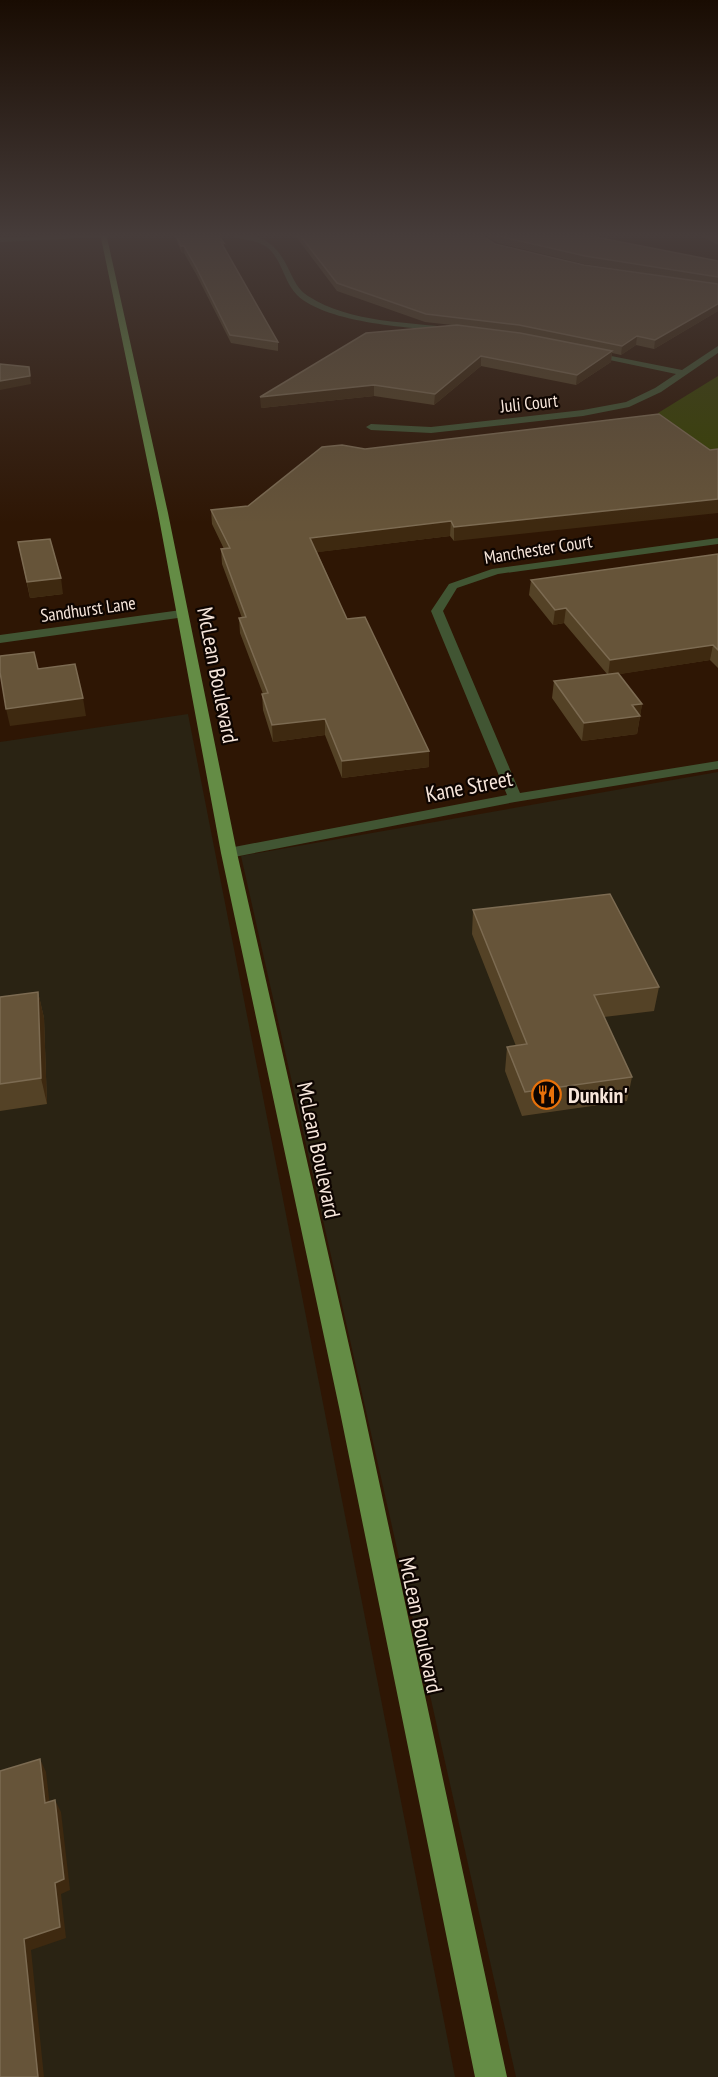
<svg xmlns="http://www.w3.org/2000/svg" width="718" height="2077" viewBox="0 0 718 2077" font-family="'PT Sans Narrow',sans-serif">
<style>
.commercial{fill:#2a2313}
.green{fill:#384200}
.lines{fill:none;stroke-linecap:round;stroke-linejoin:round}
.minor{fill:#415533;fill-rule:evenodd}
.major{fill:#648c45;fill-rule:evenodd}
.wall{fill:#544226}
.shaded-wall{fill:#3e2910}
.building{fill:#665439;stroke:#7c6b52;stroke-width:1.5}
.labels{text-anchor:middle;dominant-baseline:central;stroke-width:4.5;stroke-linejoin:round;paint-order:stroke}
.far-street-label{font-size:18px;fill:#f7e6db;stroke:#0e0501}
.street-label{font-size:22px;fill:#f7e6db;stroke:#0e0501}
.poi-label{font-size:22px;font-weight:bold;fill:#f7e6db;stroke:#0e0501;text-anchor:start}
</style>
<rect width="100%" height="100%" fill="#2e1604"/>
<g class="commercial">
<polygon points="188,714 455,2077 0,2077 0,742"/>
<polygon points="718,772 718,2077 516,2077 241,856"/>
</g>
<polygon class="green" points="718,376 718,456 658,413"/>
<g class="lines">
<g class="minor">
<polygon points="110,233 148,233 145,235 0,242 0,238"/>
<path d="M227 233C259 233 275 240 289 270 294 280 298 290 308 296 350 323 408 322 456 328L460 330 456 332C415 328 327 324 297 295 284 282 282 260 268 248 256 238 237 241 227 233Z"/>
<polygon points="718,346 718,353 661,392 629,407 583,416 431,433 371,430 366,427 371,424 431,427 583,410 626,402 655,388 676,374 586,355 586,351 682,370"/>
<polygon points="718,538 718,544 498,574 457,588 443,611 520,793 718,761 718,769 515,802 229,858 221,853 229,848 507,795 431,611 449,584 492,569"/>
<polygon points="181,610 185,611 185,617 0,643 0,635"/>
</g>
<polygon class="major" points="100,233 106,233 168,513 237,853 363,1407 507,2077 475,2077 339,1407 221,853 158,513"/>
</g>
<g class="wall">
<polygon points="173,233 217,233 224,243 224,247 278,342 278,351 231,343 196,274 184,253 182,253"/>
<polygon points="286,233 479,233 495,244 584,265 688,280 584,264 498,243 481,233 575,233 718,261 718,311 654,349 636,345 621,355 612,353 611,362 576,385 481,366 434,405 374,396 261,408 452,325 425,322 337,291 297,238"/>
<polygon points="696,233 718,233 718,245"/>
<polygon points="659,414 454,541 450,536 317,552 347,619 429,767 342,778 325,735 273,742 263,710 262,694 263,694 240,633 239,618 242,618 222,564 221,549 224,549 212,524 211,510 248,506 365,449"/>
<polygon points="18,542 63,594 30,598"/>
<polygon points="718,554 718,668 710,660 619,674 642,704 637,734 582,741 552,698 554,681 607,674 564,623 553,625 529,595 531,580"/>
<polygon points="473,910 659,987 654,1011 604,1017 632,1077 627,1101 522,1116 505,1071 507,1047 516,1046 472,934"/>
<polygon points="38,992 44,1018 47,1104 0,1111 0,997"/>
</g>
<g class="shaded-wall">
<polygon points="181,246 184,246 184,253 182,253"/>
<polygon points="718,304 718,311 654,349 655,340"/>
<polygon points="637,336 636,345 621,355 622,346"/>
<polygon points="612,351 611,362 576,385 577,375"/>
<polygon points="481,356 481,366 434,405 435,394"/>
<polygon points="29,367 31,384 0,390 0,381"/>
<polygon points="374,385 374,396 261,408 260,397"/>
<polygon points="718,499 718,513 454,541 454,527"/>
<polygon points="451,521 450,536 311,553 310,538"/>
<polygon points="61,578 63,594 30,598 27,582"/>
<polygon points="566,608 564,623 553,625 555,610"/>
<polygon points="713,645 710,660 608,676 610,660"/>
<polygon points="83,698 86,716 10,726 6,709"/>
<polygon points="642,704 637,734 582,741 584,723 632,705"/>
<polygon points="325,719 325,735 273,742 272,725"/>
<polygon points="429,751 429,767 342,778 342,761"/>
<polygon points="38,992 44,1018 47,1104 41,1078"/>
<polygon points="40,1759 46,1772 51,1815 45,1803"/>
<polygon points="55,1800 61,1812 70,1890 61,1894 66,1938 31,1950 44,2077 38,2077 24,1939 55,1883"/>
</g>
<g class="building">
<polygon points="175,233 217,233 224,243 221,242 278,342 230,335 196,267 184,246 181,246"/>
<polygon points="298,233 479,233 495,244 584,265 718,284 718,304 655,340 637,336 622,346 519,325 426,314 337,283"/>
<polygon points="493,233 575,233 718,261 718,277 585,256 498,236"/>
<polygon points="708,233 718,233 718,238"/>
<polygon points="457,325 520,333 612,351 577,375 481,356 435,394 374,385 260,397 366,333"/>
<polygon points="0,364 29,367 30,376 0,381"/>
<polygon points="659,414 710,450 718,449 718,499 454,527 451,521 310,538 347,619 365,617 429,751 342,761 325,719 272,725 262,694 268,693 239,618 246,617 221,549 230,548 211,510 248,506 322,447 342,445 365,449"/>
<polygon points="50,539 61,578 27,582 18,542"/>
<polygon points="718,554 718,650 713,645 610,660 566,608 555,610 531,580"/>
<polygon points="34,652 38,669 75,664 83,698 6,709 0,672 0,656"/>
<polygon points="618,673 642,704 632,705 640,716 584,723 554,681"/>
<polygon points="610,894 659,987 594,995 632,1077 525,1092 507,1047 527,1044 473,910"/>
<polygon points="38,992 41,1078 0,1084 0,997"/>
<polygon points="40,1759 45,1803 55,1800 64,1879 55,1883 60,1927 24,1939 38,2077 0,2077 0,1771"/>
</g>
<linearGradient id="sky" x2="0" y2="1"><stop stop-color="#190c02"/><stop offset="0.45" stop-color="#463c3a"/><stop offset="1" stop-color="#463c3a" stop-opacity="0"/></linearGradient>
<rect width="718" height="523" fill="url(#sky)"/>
<defs>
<symbol id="restaurant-ring" viewBox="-11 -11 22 22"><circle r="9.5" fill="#0e0501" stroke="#e8710a" stroke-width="1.5"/><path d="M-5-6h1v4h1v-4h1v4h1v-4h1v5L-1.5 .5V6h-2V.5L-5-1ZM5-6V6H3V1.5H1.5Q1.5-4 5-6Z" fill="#e8710a"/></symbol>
</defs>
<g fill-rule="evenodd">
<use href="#restaurant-ring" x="530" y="1078" width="33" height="33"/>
</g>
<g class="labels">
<g class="far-street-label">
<text transform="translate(529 403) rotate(-6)">Juli Court</text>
<text transform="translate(538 549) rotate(-9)">Manchester Court</text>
<text transform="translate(88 609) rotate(-8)">Sandhurst Lane</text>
</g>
<g class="street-label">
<text transform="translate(218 675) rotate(79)">McLean Boulevard</text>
<text transform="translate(469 786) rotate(-11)">Kane Street</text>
<text transform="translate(319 1150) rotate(78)">McLean Boulevard</text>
<text transform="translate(421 1625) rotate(78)">McLean Boulevard</text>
</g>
<g class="poi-label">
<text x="568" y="1095">Dunkin'</text>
</g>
</g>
</svg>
